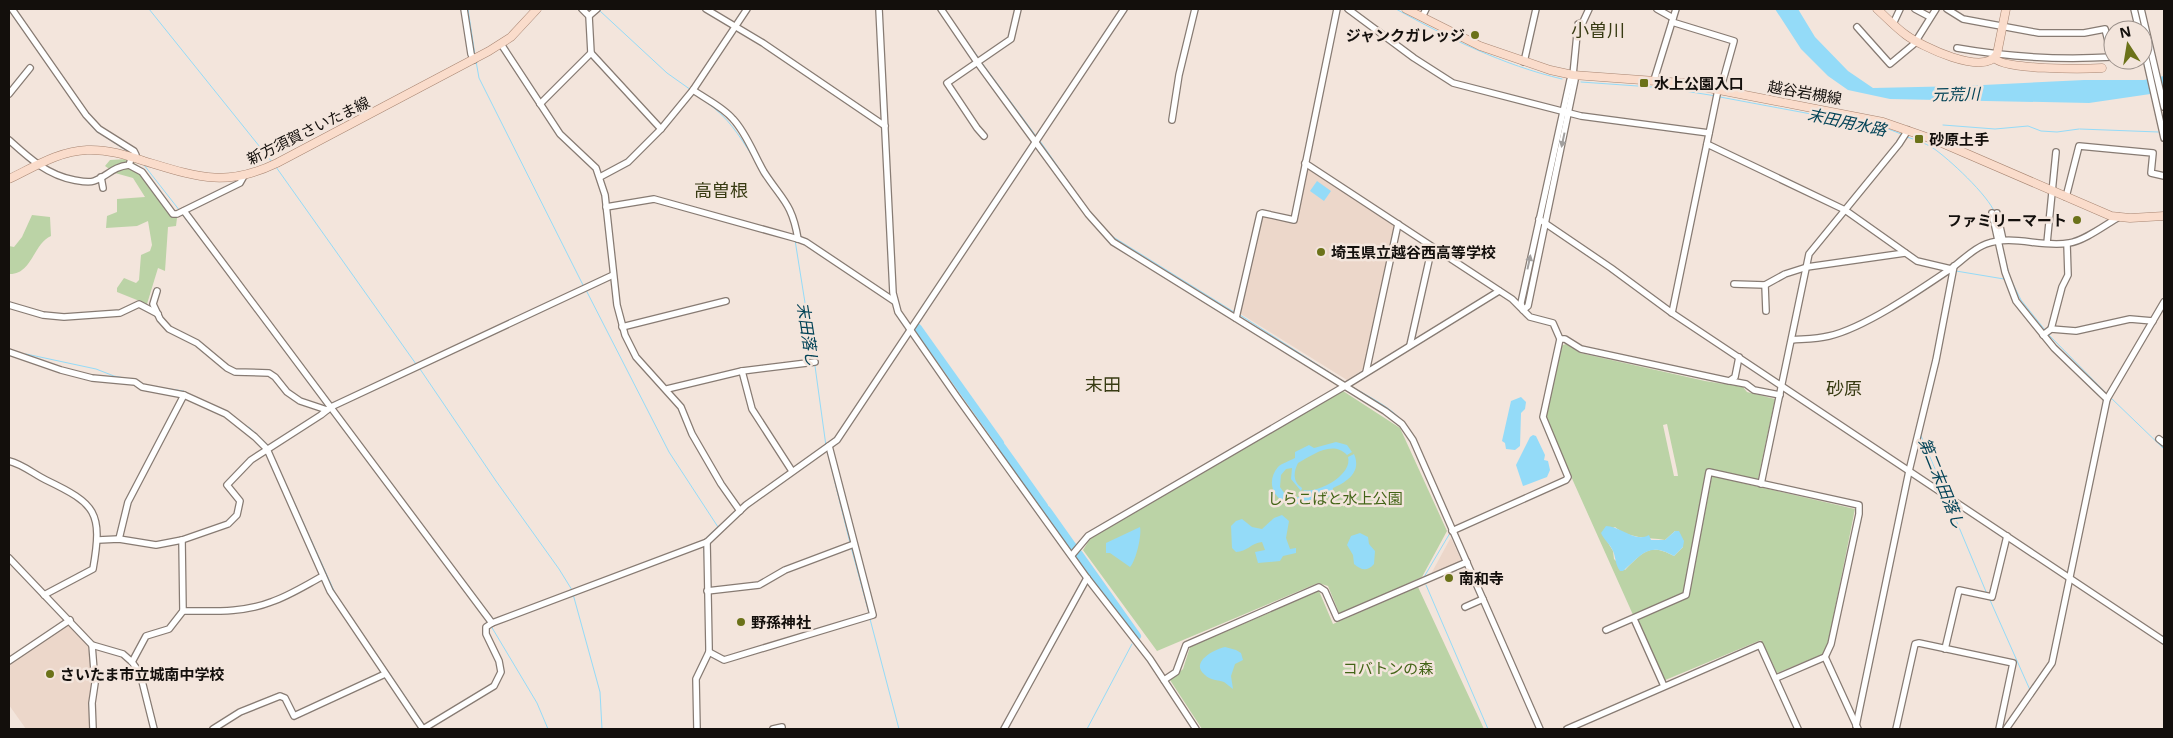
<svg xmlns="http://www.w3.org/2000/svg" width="2173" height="738" viewBox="0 0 2173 738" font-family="'Noto Sans','Noto Sans JP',sans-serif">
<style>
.built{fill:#ecd7ca}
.green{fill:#bbd3a6;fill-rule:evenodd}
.water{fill:#94dbf8}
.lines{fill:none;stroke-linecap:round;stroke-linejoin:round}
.stream{stroke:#94dbf8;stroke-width:1}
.river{stroke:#94dbf8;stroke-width:8}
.minor-casing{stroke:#877b73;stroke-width:8}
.major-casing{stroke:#a78572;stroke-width:9}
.minor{stroke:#fff;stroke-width:5.5}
.major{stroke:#fadccb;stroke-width:8}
.oneway{fill:#a19f9e}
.poi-dot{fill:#6b7219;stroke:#f3e5dc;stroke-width:2}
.labels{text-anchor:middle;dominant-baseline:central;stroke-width:5;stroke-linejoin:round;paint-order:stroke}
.poi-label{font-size:15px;font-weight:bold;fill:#130f0c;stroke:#f3e5dc;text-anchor:start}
.street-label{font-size:15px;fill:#130f0c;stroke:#f3e5dc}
.park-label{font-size:15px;fill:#426416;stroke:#f3e5dc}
.water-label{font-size:16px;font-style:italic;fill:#034357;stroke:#f3e5dc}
.quarter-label{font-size:18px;fill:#383b13;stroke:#f3e5dc}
</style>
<rect width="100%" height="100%" fill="#f3e5dc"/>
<g class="built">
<polygon points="1310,168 1393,224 1394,228 1364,369 1347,380 1241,314 1261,217 1264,215 1295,223 1307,169"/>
<polygon points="1451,538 1462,562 1431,574 1450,539"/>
<polygon points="69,623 88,644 93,683 89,703 90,729 26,729 9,705 9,665 18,656"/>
</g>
<g class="green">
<path d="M127 159C151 170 163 198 177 218L176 226 168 227 165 271 158 268 147 304 117 292V288L124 278 136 283 139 280 141 255 150 251 152 245 148 221 137 226 106 228 107 216 117 212V199L145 197 133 178 115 173 105 166 110 160Z"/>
<path d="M32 215 50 217 51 236C33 244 32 275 9 274V246L14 247 22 237Z"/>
<path d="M1566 344 1580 353 1705 381 1743 387 1747 392 1775 399 1758 479 1755 481 1707 471 1683 594 1634 617 1544 416 1560 346ZM1667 424 1677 470 1678 476H1674L1663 425ZM1615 527C1629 539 1648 537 1665 540L1675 531 1683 547 1674 556C1649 543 1643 552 1625 570L1614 559 1613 551 1602 533Z"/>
<polygon points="1343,391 1400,428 1447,531 1422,577 1342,613 1339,613 1328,586 1318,583 1157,651 1083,550 1090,539"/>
<polygon points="1712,476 1855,509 1826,653 1777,673 1761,640 1663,681 1637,620 1689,596"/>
<polygon points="1418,587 1484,729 1202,729 1170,680 1183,669 1190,647 1319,591 1333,624"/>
</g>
<g class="water">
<polygon points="1775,9 1798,9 1815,37 1848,71 1873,88 1963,86 2084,80 2144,80 2164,76 2164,92 2089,103 1890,99 1848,90 1828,76 1801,49"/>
<polygon points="1317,181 1331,191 1324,201 1310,191"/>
<polygon points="1521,397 1526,402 1525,409 1521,413 1520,446 1515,450 1506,449 1505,443 1502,441 1511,401"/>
<polygon points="1533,435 1536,436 1545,455 1544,460 1548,461 1550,470 1547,477 1523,486 1516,465 1530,437"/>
<path d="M1336 442 1347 445 1352 452 1347 455C1332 440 1313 455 1298 463 1293 473 1293 482 1302 488L1301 491 1291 479 1292 468 1286 469 1281 475 1280 487 1287 497H1300L1302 503C1280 509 1262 486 1278 467 1282 463 1290 461 1295 458V452L1309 445 1314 448Z"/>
<path d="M1354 454C1362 472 1347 482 1333 488L1332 495 1318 502 1312 499 1305 502 1302 497 1304 490C1317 494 1353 475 1348 457Z"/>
<path d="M1282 515 1289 521 1286 538 1290 549 1296 548V553L1283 556 1280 561 1258 563 1255 552 1265 550 1262 542C1251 543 1247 552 1236 552L1232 548 1231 526 1236 521 1242 519 1252 527 1262 529 1274 518Z"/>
<path d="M1606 526C1620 526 1635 543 1649 535L1651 540H1665L1675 531H1679L1684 541 1683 547 1674 556C1648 542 1643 554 1623 571H1620C1615 564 1616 558 1613 551 1610 544 1604 540 1601 533Z"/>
<path d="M1140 527C1142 535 1136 561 1130 567L1110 553H1106V543Z"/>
<path d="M1360 533 1368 537 1369 544 1375 551 1374 564C1367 572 1361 570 1354 564L1353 555 1347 545 1351 536Z"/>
<path d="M1225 647 1236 650 1241 653 1243 660 1235 664 1231 676 1233 689C1230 687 1227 684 1224 682 1218 680 1210 680 1205 675 1189 662 1215 649 1225 647Z"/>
</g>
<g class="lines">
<g class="stream">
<polyline points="149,9 272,162"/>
<polyline points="468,9 475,55"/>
<polyline points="944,9 978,57"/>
<path d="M1396 9C1448 38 1503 65 1562 79"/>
<polyline points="9,10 23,30"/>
<polyline points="600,11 667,73 691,90"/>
<polyline points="476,61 479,78 584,287"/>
<polyline points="982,63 1036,136"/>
<polyline points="1581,82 1666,88 1716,96"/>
<polyline points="1720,97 1886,128 1901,134"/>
<path d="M706 102C729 118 738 134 753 157"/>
<polyline points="89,123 96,131 132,154"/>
<polyline points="1943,125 1995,129 2028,126 2041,131 2057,132 2079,129"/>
<polyline points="2080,129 2158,132"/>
<path d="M1907 137C1916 140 1925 143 1933 148 1949 159 1988 195 1995 213"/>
<polyline points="1040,141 1079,197"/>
<polyline points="144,165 180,211"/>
<polyline points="276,167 416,364"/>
<polyline points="182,214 224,269"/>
<polyline points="793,227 794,236"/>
<polyline points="1110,235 1234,312"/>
<polyline points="795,240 814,359"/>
<polyline points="2002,246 2009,274"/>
<polyline points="1955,273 1956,271 2004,279"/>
<polyline points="2011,280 2021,300 2045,330"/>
<polyline points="586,290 669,452 718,527 703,541"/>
<polyline points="1240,315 1346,383"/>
<polyline points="263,322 327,407"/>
<polyline points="2047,333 2108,395"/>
<polyline points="26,354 96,369 114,376 129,379"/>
<polyline points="815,366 826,446"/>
<polyline points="420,369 496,481 559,569 572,590"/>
<polyline points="138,381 145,385"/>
<path d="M1349 385C1390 409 1405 413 1424 458"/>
<polyline points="149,386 183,391 214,406"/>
<polyline points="2110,397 2164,449"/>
<polyline points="329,410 465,591"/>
<polyline points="243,424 250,428 268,445"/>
<polyline points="1922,429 1921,436 1944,490"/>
<polyline points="827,450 850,543"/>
<polyline points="271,451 335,593 425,726"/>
<polyline points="1948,501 1987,594"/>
<polyline points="704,545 706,616"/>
<polyline points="851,547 869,613"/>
<polyline points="1424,577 1450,533"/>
<polyline points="1426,585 1488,729"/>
<polyline points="573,594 600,692 602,729"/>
<polyline points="1990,600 2030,690"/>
<polyline points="870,619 899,729"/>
<polyline points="491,626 537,703 548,729"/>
<polyline points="700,665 706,651 706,622"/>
<polyline points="694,729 694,707"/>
<polyline points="1087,729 1132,644"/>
<polyline points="2003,729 2007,723"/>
</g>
<g class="river">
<polyline points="918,328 1000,443"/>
<polyline points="1002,447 1044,506"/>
<polyline points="1047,510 1074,548"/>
<polyline points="1079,554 1137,636"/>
</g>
<defs>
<g id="minor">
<polyline points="464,9 471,54 474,60"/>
<polyline points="582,9 589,16 591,53 661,129"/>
<polyline points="706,9 763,43 885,126"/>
<polyline points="879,9 893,293 898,312 957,397 1087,578 1150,659 1196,729"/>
<polyline points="941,9 977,62 1088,214 1113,242 1385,411 1402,424 1413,440 1540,729"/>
<polyline points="1348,9 1414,58 1453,83 1581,116 1709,133"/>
<polyline points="1657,9 1673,18"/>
<polyline points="1915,9 1930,17"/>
<path d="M1947 9 1963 19 2039 33H2084L2105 29 2112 57C2060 60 2008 57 1957 48"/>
<polyline points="2134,9 2139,30"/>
<polyline points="2141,9 2164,107"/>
<polyline points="589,16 597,9"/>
<polyline points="1422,17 1426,9"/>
<polyline points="1672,22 1734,41 1720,91"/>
<polyline points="1893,24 1900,9"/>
<polyline points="1857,27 1890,64 1914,44 1936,9"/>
<polyline points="501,44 560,134 596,168 605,195 617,305 625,335 636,357 681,407 692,434 721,484 740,511"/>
<polyline points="2143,45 2164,138"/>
<polyline points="1524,62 1536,9"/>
<polyline points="1654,80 1676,9"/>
<path d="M693 90C706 99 723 107 733 119 747 134 754 155 764 172 782 200 792 203 798 239"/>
<polyline points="9,94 30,68"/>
<polyline points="540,104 591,53"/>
<polyline points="1172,120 1179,75 1195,9"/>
<polyline points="984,136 977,128 947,83 1011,39 1018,9"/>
<path d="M9 140C29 158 47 175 74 180 80 181 88 183 94 181 108 176 112 167 129 165L131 159 136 155 134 151 99 129 86 115 12 9"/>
<polyline points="1707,144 1845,210 1917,261 1951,269"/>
<polyline points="1305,163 1512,299 1530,317 1553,323 1560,339"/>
<polyline points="129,165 142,172 173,214 177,214 240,183 244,176"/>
<polyline points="101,177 103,188"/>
<polyline points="600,177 628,162 661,129 693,90 747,9"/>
<polyline points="2066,197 2079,146 2153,153 2151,173 2164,176"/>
<polyline points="606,207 654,199 798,239 806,242 894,301"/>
<polyline points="184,211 492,623"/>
<polyline points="1992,213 2005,272 2016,301 2054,348 2107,399"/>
<polyline points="1997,213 2003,240"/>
<polyline points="1539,219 1611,268 1672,313 2164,641"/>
<polyline points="2047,243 2056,152"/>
<polyline points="1734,284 1765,285 1785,274 1807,267 1905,253"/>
<polyline points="1765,285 1766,311"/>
<polyline points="157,291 153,304 160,319 169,329 197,343 227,368 235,372 269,373 275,377 287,392 300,401 327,410"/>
<polyline points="9,305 43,315 64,317 120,313 139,304 158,314"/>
<polyline points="1522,308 1521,303 1570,80 1573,75"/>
<polyline points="1523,310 1528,306 1575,80 1573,75 1578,24 1583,22 1589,9"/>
<polyline points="1672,313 1718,90"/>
<polyline points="1236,318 1260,214 1262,213 1294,220 1337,9"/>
<polyline points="622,327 726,301"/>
<polyline points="2051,329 2076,331 2130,319 2153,321"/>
<polyline points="2043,335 2051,329 2062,287 2068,275 2067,244"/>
<path d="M1792 340C1804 339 1817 339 1829 336 1864 328 1918 291 1949 270 1961 262 1972 249 1986 244 2013 234 2041 248 2069 243 2084 241 2105 225 2119 217"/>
<polyline points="1410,345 1432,247"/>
<polyline points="9,352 61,370 92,378 135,382 142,387 184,395 226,414 255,437 267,449 330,591 423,729"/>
<polyline points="742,371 752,409 792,471"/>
<polyline points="1366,372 1398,224"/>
<polyline points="1730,381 1746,384 1754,390 1780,395"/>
<polyline points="667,389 742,371 815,362"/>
<polyline points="2159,439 2164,443"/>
<path d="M9 461C22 464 34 474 46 480 96 504 103 512 93 569L44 595"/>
<polyline points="1761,484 1809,254 1899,144 1908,130"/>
<polyline points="1452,531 1566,480 1568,477 1543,417 1560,339 1565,339 1581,349 1729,381 1735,377 1739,357"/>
<polyline points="119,539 128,502 184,395"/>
<polyline points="98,540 119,539 156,545 182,540 228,524 237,515 240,501 227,485 251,460 321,415 331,407 613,275"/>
<polyline points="1072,555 1088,536 1345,386 1499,291"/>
<polyline points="9,558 92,645 123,654 132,662 140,673 154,729"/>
<polyline points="707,591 759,585 785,570 854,544"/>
<polyline points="1465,607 1483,599"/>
<path d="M183 611C212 611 243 613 271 602 289 596 306 585 323 576"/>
<polyline points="1634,619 1664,686"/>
<polyline points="1606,630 1686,595 1709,472 1859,505 1859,514 1831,644 1825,657 1776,678"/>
<polyline points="92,645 95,683 92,703 93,729"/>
<polyline points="1945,649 1959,590 1992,597 2007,536"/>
<polyline points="709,652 724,660 873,615 829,446"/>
<polyline points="1825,657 1858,729"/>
<polyline points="9,661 70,620"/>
<polyline points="132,662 146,636 169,629 183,611 182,540"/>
<polyline points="1164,680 1176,672 1186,645 1319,587 1325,591 1337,618 1467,562"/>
<polyline points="1856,726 1909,471 1936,360 1954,266"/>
<polyline points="213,729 240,712 280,696 285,698 294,716 385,674"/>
<polyline points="423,729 494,686 501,672 499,661 486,634 486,627 492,623 707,542 746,505 837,440 1124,9"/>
<polyline points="697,729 696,679 709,652 709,647 707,542"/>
<polyline points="773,729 782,727"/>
<polyline points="1004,729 1087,578"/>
<polyline points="1567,729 1760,645 1798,729"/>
<polyline points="1896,729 1915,644 1919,643 2013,663 1999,729"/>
<polyline points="2006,729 2052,663 2107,399 2164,302"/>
</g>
<g id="major">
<polyline points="1406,9 1480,46 1550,70 1573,75 1683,83 1883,122 1935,140 2111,216 2130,218 2164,216"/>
<path d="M1877 9C1886 17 1895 27 1906 35 1921 46 1984 77 1997 54L2006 9"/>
<path d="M1995 58C2000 70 2086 69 2102 68"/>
<path d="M9 179C34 167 59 151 87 150 107 149 126 155 144 161 197 177 225 188 277 163L489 51 511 37 537 9"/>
</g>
</defs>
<use href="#minor" class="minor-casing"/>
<use href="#major" class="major-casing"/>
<use href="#minor" class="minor"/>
<use href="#major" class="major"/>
</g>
<defs><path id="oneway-solid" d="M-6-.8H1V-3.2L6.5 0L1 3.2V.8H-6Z" transform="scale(1.25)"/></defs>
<g class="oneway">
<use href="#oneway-solid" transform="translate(1563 140) rotate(102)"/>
<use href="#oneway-solid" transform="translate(1529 262) rotate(-78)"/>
</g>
<g class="poi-dot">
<circle cx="1475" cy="35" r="5"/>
<rect x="1639" y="78" width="10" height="10" rx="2.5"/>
<rect x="1914" y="134" width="10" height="10" rx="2.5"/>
<circle cx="2077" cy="220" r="5"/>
<circle cx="1321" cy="252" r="5"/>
<circle cx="1449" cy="578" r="5"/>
<circle cx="741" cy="622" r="5"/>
<circle cx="50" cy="674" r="5"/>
</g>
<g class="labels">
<g class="poi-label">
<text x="1465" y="35" text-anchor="end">ジャンクガレッジ</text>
<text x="1654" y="83">水上公園入口</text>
<text x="1929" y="139">砂原土手</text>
<text x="2067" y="220" text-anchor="end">ファミリーマート</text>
<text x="1331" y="252">埼玉県立越谷西高等学校</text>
<text x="1459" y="578">南和寺</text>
<text x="751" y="622">野孫神社</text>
<text x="60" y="674">さいたま市立城南中学校</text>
</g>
<g class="street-label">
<text transform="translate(1805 92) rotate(10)">越谷岩槻線</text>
<text transform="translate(308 130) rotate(-26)">新方須賀さいたま線</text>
</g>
<g class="park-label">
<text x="1335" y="498">しらこばと水上公園</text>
<text x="1388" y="668">コバトンの森</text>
</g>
<g class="water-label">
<text transform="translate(1956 94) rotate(-1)">元荒川</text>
<text transform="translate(1847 122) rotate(12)">末田用水路</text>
<text transform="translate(808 334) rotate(81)">末田落し</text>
<text transform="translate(1942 483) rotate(68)">第二末田落し</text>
</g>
<g class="quarter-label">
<text x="1598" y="30">小曽川</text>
<text x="721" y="190">高曽根</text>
<text x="1103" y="384">末田</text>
<text x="1844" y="388">砂原</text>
</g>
</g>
<rect width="2173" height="738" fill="none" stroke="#130f0c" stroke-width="20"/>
<g transform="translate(2128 45) rotate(348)"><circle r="24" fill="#f3e5dc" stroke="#998f89"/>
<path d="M0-4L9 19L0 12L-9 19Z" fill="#6b7219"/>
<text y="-8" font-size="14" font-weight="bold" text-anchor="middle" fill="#130f0c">N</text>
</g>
</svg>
